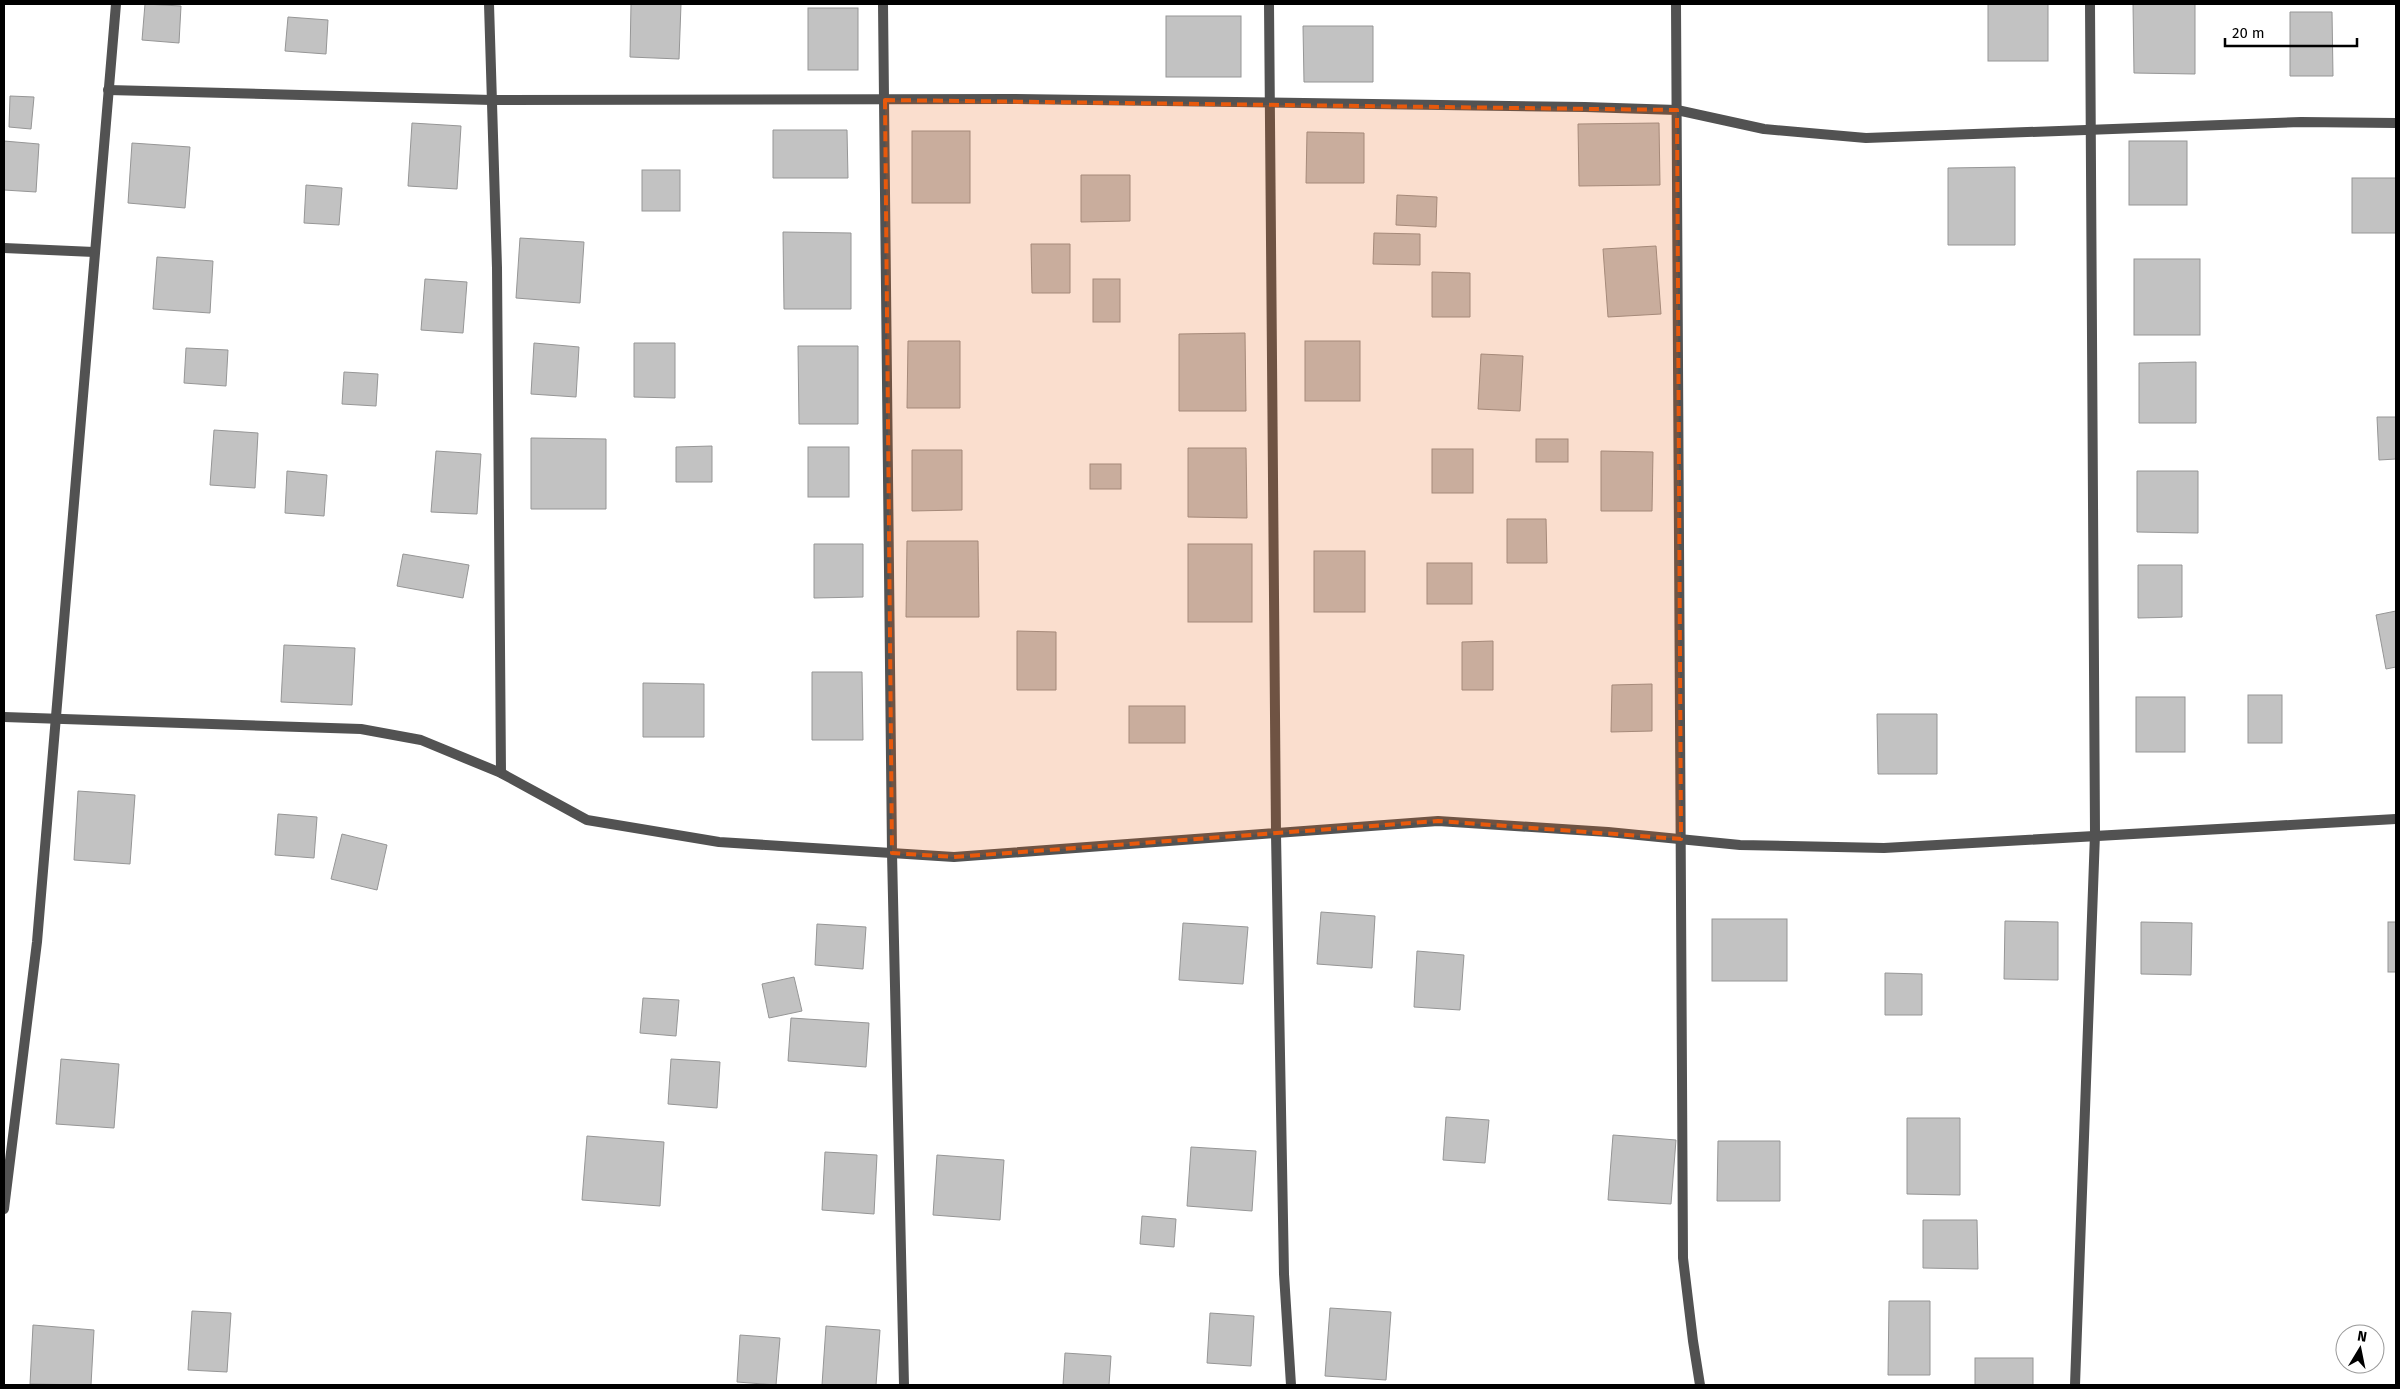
<svg xmlns="http://www.w3.org/2000/svg" width="2400" height="1389" viewBox="0 0 2400 1389" font-family="'Fira Sans',sans-serif">
<style>
.building{fill:#c2c2c2;stroke:#969696}
.lines{fill:none;stroke-linecap:round;stroke-linejoin:round}
.street{stroke:#525252;stroke-width:10}
.marked{fill:#e8590c;fill-opacity:0.2;stroke:#e8590c;stroke-width:4;stroke-dasharray:10 6;stroke-linejoin:round}
</style>
<rect width="100%" height="100%" fill="#fff"/>
<g class="building">
<polygon points="145,4 181,6 179,43 142,40"/>
<polygon points="631,4 681,4 679,59 630,57"/>
<rect x="1988" y="4" width="60" height="57"/>
<polygon points="2133,4 2195,4 2195,74 2134,73"/>
<rect x="808" y="8" width="50" height="62"/>
<polygon points="2290,12 2332,12 2333,76 2290,76"/>
<rect x="1166" y="16" width="75" height="61"/>
<polygon points="288,17 328,20 326,54 285,51"/>
<polygon points="1303,26 1373,26 1373,82 1304,82"/>
<polygon points="10,96 34,97 31,129 9,127"/>
<polygon points="412,123 461,126 457,189 408,186"/>
<polygon points="1659,123 1660,185 1579,186 1578,124"/>
<polygon points="773,130 847,130 848,178 773,178"/>
<rect x="912" y="131" width="58" height="72"/>
<polygon points="1307,132 1364,133 1364,183 1306,183"/>
<polygon points="4,141 39,144 36,192 4,190"/>
<rect x="2129" y="141" width="58" height="64"/>
<polygon points="132,143 190,147 185,208 128,203"/>
<polygon points="2015,167 2015,245 1948,245 1948,168"/>
<rect x="642" y="170" width="38" height="41"/>
<polygon points="1081,175 1130,175 1130,221 1081,222"/>
<rect x="2352" y="178" width="44" height="55"/>
<polygon points="306,185 342,188 339,225 304,223"/>
<polygon points="1397,195 1437,197 1436,227 1396,225"/>
<polygon points="783,232 851,233 851,309 784,309"/>
<polygon points="1374,233 1420,234 1420,265 1373,264"/>
<polygon points="520,238 584,242 580,303 516,298"/>
<polygon points="1031,244 1070,244 1070,293 1032,293"/>
<polygon points="1656,246 1661,314 1608,317 1603,249"/>
<polygon points="157,257 213,261 210,313 153,309"/>
<rect x="2134" y="259" width="66" height="76"/>
<polygon points="1432,272 1470,273 1470,317 1432,317"/>
<polygon points="425,279 467,282 463,333 421,330"/>
<rect x="1093" y="279" width="27" height="43"/>
<polygon points="1245,333 1246,411 1179,411 1179,334"/>
<polygon points="908,341 960,341 960,408 907,408"/>
<rect x="1305" y="341" width="55" height="60"/>
<polygon points="534,343 579,347 576,397 531,394"/>
<polygon points="634,343 675,343 675,398 634,397"/>
<polygon points="798,346 858,346 858,424 799,424"/>
<polygon points="186,348 228,350 226,386 184,383"/>
<polygon points="1481,354 1523,356 1520,411 1478,409"/>
<polygon points="2196,362 2196,423 2139,423 2139,363"/>
<polygon points="344,372 378,374 376,406 342,404"/>
<polygon points="2377,417 2396,417 2396,459 2379,460"/>
<polygon points="214,430 258,433 255,488 210,485"/>
<polygon points="531,438 606,439 606,509 531,509"/>
<rect x="1536" y="439" width="32" height="23"/>
<polygon points="712,446 712,482 676,482 676,447"/>
<rect x="808" y="447" width="41" height="50"/>
<polygon points="1188,448 1246,448 1247,518 1188,517"/>
<rect x="1432" y="449" width="41" height="44"/>
<polygon points="912,450 962,450 962,510 912,511"/>
<polygon points="436,451 481,454 477,514 431,512"/>
<polygon points="1601,451 1653,452 1652,511 1601,511"/>
<rect x="1090" y="464" width="31" height="25"/>
<polygon points="287,471 327,475 324,516 285,513"/>
<polygon points="2137,471 2198,471 2198,533 2137,532"/>
<polygon points="1507,519 1546,519 1547,563 1507,563"/>
<polygon points="907,541 978,541 979,617 906,617"/>
<polygon points="814,544 863,544 863,597 814,598"/>
<rect x="1188" y="544" width="64" height="78"/>
<rect x="1314" y="551" width="51" height="61"/>
<polygon points="403,554 469,565 463,598 397,586"/>
<rect x="1427" y="563" width="45" height="41"/>
<polygon points="2138,565 2182,565 2182,617 2138,618"/>
<polygon points="2396,611 2396,667 2386,669 2376,615"/>
<polygon points="1017,631 1056,632 1056,690 1017,690"/>
<polygon points="1493,641 1493,690 1462,690 1462,642"/>
<polygon points="284,645 355,648 352,705 281,702"/>
<polygon points="812,672 862,672 863,740 812,740"/>
<polygon points="643,683 704,684 704,737 643,737"/>
<polygon points="1652,684 1652,731 1611,732 1612,685"/>
<rect x="2248" y="695" width="34" height="48"/>
<rect x="2136" y="697" width="49" height="55"/>
<rect x="1129" y="706" width="56" height="37"/>
<polygon points="1877,714 1937,714 1937,774 1878,774"/>
<polygon points="78,791 135,795 130,864 74,860"/>
<polygon points="278,814 317,817 314,858 275,855"/>
<polygon points="342,834 387,845 377,890 331,879"/>
<polygon points="1321,912 1375,916 1372,968 1317,964"/>
<rect x="1712" y="919" width="75" height="62"/>
<polygon points="2005,921 2058,922 2058,980 2004,979"/>
<polygon points="2141,922 2192,923 2191,975 2141,974"/>
<rect x="2388" y="922" width="8" height="50"/>
<polygon points="1183,923 1248,927 1243,984 1179,980"/>
<polygon points="817,924 866,927 863,969 815,965"/>
<polygon points="1417,951 1464,955 1460,1010 1414,1007"/>
<polygon points="1885,973 1922,974 1922,1015 1885,1015"/>
<polygon points="794,977 802,1011 769,1018 762,984"/>
<polygon points="643,998 679,1000 676,1036 640,1033"/>
<polygon points="791,1018 869,1023 866,1067 788,1061"/>
<polygon points="61,1059 119,1064 114,1128 56,1124"/>
<polygon points="671,1059 720,1062 717,1108 668,1104"/>
<polygon points="1446,1117 1489,1120 1485,1163 1443,1160"/>
<polygon points="1907,1118 1960,1118 1960,1195 1907,1194"/>
<polygon points="1613,1135 1676,1140 1671,1204 1608,1200"/>
<polygon points="587,1136 664,1142 660,1206 582,1200"/>
<polygon points="1718,1141 1780,1141 1780,1201 1717,1201"/>
<polygon points="1191,1147 1256,1151 1252,1211 1187,1206"/>
<polygon points="825,1152 877,1155 874,1214 822,1210"/>
<polygon points="937,1155 1004,1160 1000,1220 933,1215"/>
<polygon points="1142,1216 1176,1219 1174,1247 1140,1244"/>
<polygon points="1923,1220 1977,1220 1978,1269 1923,1268"/>
<polygon points="1889,1301 1930,1301 1930,1375 1888,1375"/>
<polygon points="1330,1308 1391,1312 1386,1380 1325,1376"/>
<polygon points="192,1311 231,1313 227,1372 188,1370"/>
<polygon points="1210,1313 1254,1316 1251,1366 1207,1363"/>
<polygon points="33,1325 94,1330 91,1385 30,1384"/>
<polygon points="826,1326 880,1330 876,1385 822,1385"/>
<polygon points="740,1335 780,1338 776,1385 737,1382"/>
<polygon points="1065,1353 1111,1356 1109,1385 1063,1385"/>
<rect x="1975" y="1358" width="58" height="27"/>
</g>
<g class="lines">
<g class="street">
<polyline points="489,4 497,268 501,773"/>
<polyline points="883,4 892,853 904,1385"/>
<polyline points="1269,4 1276,834 1284,1274 1291,1385"/>
<polyline points="1676,4 1683,1258 1693,1341 1700,1385"/>
<polyline points="108,90 492,100 1013,99 1585,107 1677,110 1764,129 1866,138 2301,122 2396,123"/>
<polyline points="4,248 94,252"/>
<polyline points="4,717 361,729 421,740 501,773 587,820 719,842 954,857 1438,821 1608,832 1740,845 1884,848 2396,819"/>
<polyline points="4,1209 37,942 116,4"/>
<polyline points="2075,1385 2095,834 2090,4"/>
</g>
</g>
<path class="marked" d="M885 100 1677 110 1681 839 1438 821 954 857 892 853Z"/>
<rect width="2400" height="1389" fill="none" stroke="#000000" stroke-width="10"/>
<g transform="translate(2360 1349) rotate(10)"><circle r="24" fill="#ffffff" stroke="#999999"/>
<path d="M0-4L9 19L0 12L-9 19Z" fill="#000000"/>
<text y="-8" font-size="14" font-weight="bold" text-anchor="middle" fill="#000000">N</text>
</g>
<path d="M2225 38v8h132v-8" fill="none" stroke="#000000" stroke-width="2.5"/>
<text x="2232" y="38" font-size="15" fill="#000000" stroke="#ffffff" stroke-width="4" paint-order="stroke">20 m</text>
</svg>
